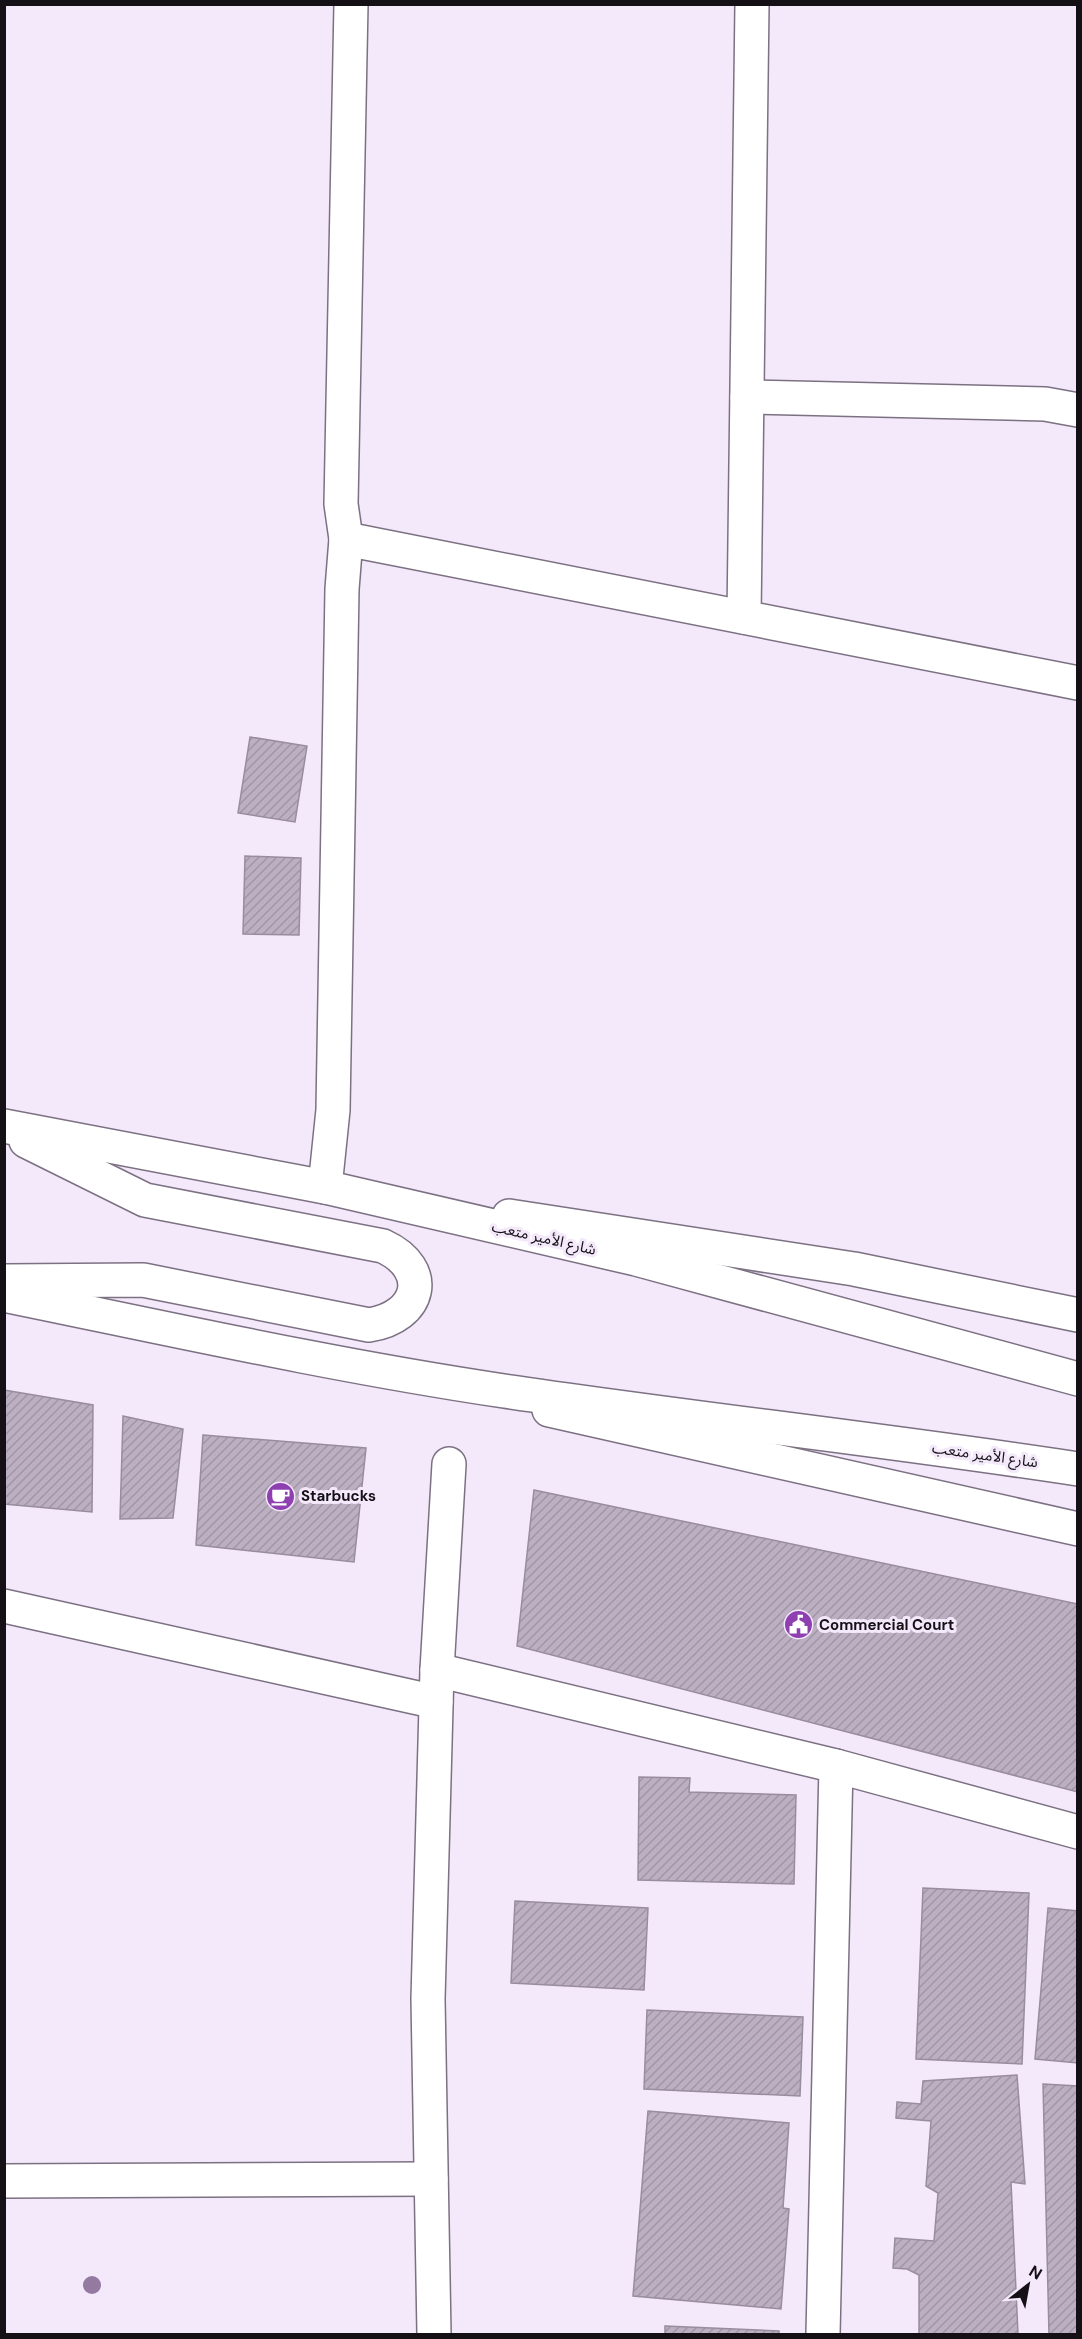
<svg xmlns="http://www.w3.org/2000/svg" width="1082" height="2339" viewBox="0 0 1082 2339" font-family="'DM Sans','Noto Sans Arabic',sans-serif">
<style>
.building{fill:url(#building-hatch);stroke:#988d9e;stroke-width:1.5}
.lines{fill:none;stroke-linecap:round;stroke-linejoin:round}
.minor-casing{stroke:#7c7182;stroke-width:36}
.secondary-casing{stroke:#7c7182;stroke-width:36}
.primary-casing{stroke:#7c7182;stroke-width:36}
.minor{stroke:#fff;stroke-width:33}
.secondary{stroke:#fff;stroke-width:33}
.primary{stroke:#fff;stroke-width:33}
.tree{fill:#9479a0}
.labels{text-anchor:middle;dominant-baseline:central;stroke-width:6;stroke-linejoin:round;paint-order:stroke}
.street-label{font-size:15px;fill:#141016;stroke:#f4e8fb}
.poi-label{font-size:15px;font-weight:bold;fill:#141016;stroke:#f4e8fb;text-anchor:start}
</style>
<defs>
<pattern id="building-hatch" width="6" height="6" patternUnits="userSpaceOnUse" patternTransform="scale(1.5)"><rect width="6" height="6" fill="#bbafc1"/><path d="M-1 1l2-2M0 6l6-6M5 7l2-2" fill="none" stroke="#a096a5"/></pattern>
</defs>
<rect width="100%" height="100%" fill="#f4e8fb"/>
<g class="building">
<polygon points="250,737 307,746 295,822 238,813"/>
<polygon points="245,856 301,858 299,935 243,934"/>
<polygon points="4,1390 93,1405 92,1512 4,1504"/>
<polygon points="123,1416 183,1429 173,1518 120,1519"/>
<polygon points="203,1435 366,1448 354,1562 196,1545"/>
<polygon points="534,1490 1078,1604 1078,1792 517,1646"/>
<polygon points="639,1777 690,1778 689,1792 796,1795 794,1884 638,1880"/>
<polygon points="923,1888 1029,1893 1022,2064 916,2059"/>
<polygon points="515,1901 648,1908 644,1990 511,1983"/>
<polygon points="1048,1908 1078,1911 1078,2063 1035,2059"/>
<polygon points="647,2010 803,2017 800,2096 644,2089"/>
<polygon points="1017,2075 1025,2184 1011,2182 1018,2334 919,2334 919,2275 907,2269 893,2268 895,2238 934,2241 938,2193 926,2186 931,2121 896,2118 897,2102 921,2104 923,2081"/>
<polygon points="1043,2084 1078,2086 1078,2334 1049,2334"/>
<polygon points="648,2111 789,2123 783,2208 789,2209 781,2309 633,2296"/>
<polygon points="665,2326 779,2331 779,2334 665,2334"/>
</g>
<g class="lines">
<defs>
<g id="minor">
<polyline points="747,397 1045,404 1078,410"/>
<polyline points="346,539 341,504 351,4"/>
<polyline points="744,617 752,4"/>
<polyline points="325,1187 333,1110 342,589 346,539 1078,683"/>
<polyline points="4,1606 436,1702"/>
<polyline points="437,1670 836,1766 1078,1832"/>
<polyline points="4,2181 431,2179"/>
<polyline points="434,2334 428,1999 437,1670 449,1464"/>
<polyline points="823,2334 836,1766"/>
</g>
<g id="secondary">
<polyline points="509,1216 854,1269 1078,1315"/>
<polyline points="549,1410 1078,1529"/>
</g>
<g id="primary">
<polyline points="4,1126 325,1187 636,1259 1078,1379"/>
<path d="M6 1281 143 1280 369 1325C421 1317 433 1269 383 1246L145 1200 26 1141"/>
<path d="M4 1295C170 1329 336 1366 504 1391 695 1419 887 1440 1078 1469"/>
</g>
</defs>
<use href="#minor" class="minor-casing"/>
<use href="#secondary" class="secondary-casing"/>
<use href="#primary" class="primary-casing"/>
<use href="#minor" class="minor"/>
<use href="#secondary" class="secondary"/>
<use href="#primary" class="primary"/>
</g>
<circle class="tree" cx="92" cy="2285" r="9"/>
<defs>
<symbol id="cafe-disc" viewBox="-11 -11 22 22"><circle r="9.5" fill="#8e40b0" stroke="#f4e8fb"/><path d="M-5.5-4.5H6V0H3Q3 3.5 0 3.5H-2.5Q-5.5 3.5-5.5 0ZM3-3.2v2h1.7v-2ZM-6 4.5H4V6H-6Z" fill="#fff"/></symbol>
<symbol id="civic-disc" viewBox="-11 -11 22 22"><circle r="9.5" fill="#8e40b0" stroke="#f4e8fb"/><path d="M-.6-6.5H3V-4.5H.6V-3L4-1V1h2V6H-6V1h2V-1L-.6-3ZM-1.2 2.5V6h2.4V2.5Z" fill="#fff"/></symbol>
</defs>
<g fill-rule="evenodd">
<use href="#cafe-disc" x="264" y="1480" width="33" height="33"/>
<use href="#civic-disc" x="782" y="1608" width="33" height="33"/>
</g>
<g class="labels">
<g class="street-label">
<text transform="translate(544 1238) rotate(13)">شارع الأمير متعب</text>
<text transform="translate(985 1455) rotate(8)">شارع الأمير متعب</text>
</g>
<g class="poi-label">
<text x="301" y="1496">Starbucks</text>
<text x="819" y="1625">Commercial Court</text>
</g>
</g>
<rect width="1082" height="2339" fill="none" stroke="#141016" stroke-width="12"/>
<g transform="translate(1028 2285) rotate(31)" stroke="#f4e8fb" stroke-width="4.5" paint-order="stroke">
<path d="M0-4.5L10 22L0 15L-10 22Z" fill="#141016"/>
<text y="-9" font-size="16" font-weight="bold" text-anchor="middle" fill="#141016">N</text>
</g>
</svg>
